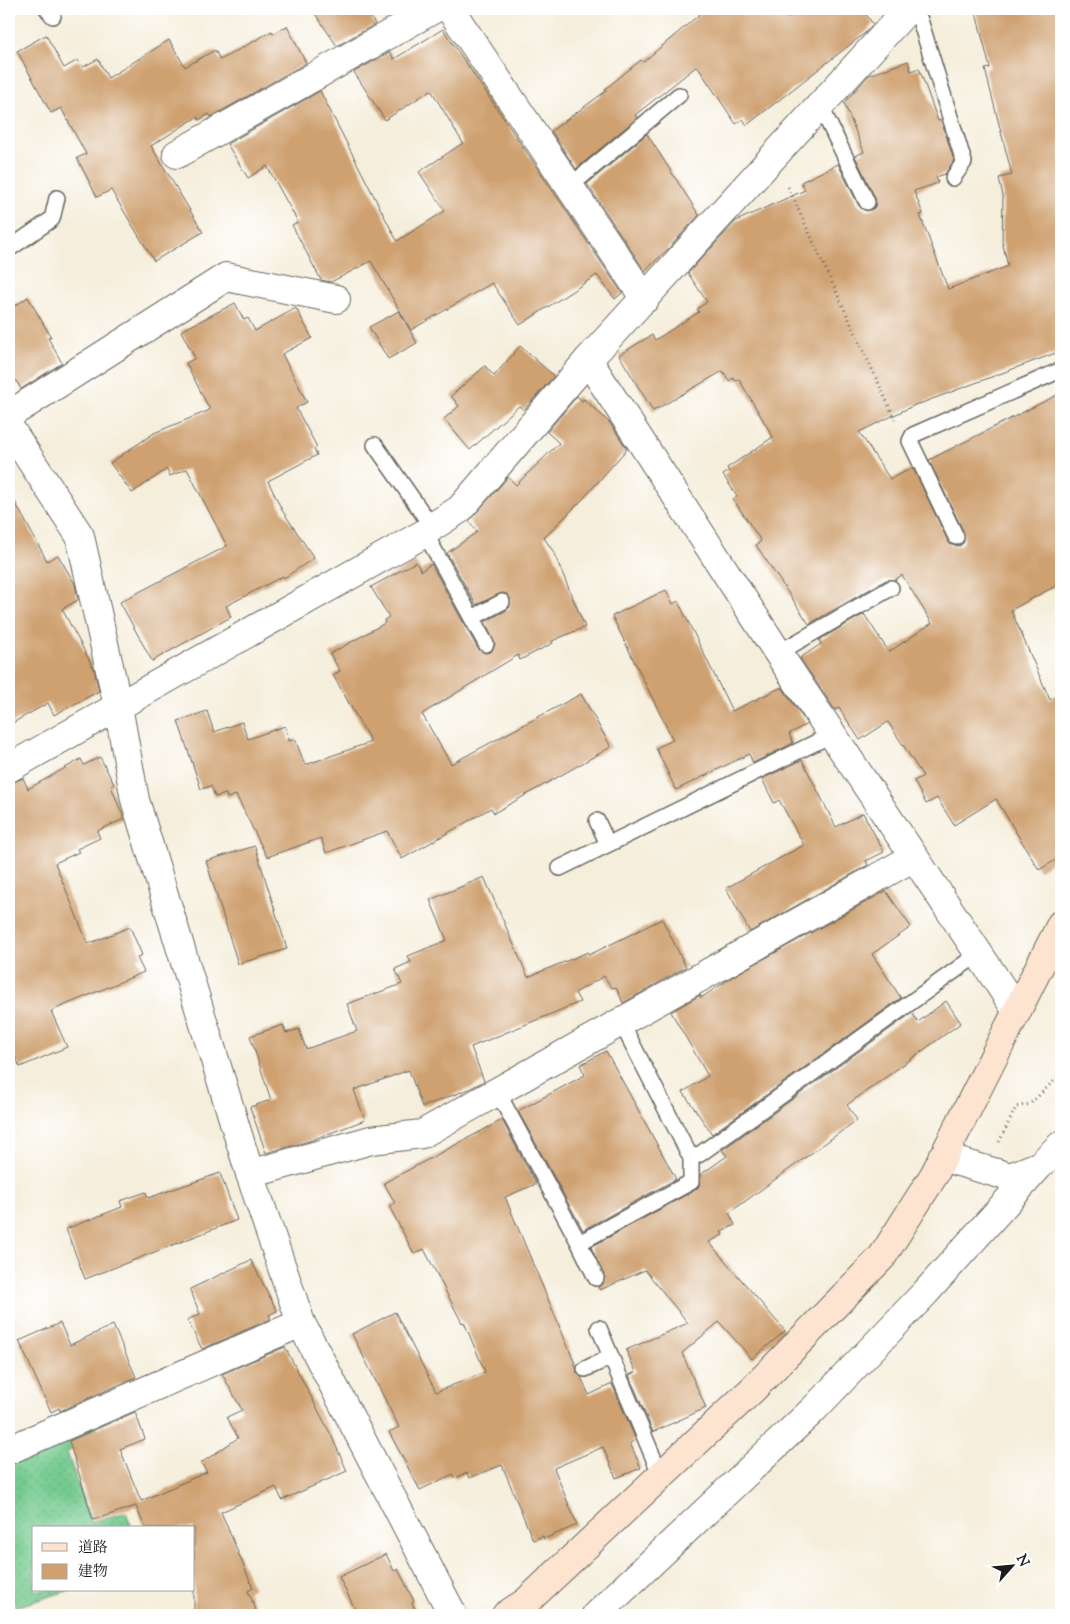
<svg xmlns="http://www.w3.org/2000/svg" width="1070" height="1624" viewBox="0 0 1070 1624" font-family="'Sorts Mill Goudy','Noto Serif JP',serif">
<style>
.grass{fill:url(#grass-dots);stroke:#487356}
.building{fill:#cfa171}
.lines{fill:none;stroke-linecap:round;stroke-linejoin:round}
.lane-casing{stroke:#68665f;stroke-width:18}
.street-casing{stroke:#68665f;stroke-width:30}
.secondary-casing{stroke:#68665f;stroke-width:30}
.path{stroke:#68665f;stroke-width:3;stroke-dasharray:1 4;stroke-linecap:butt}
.lane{stroke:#fff;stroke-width:15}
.street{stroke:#fff;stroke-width:28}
.secondary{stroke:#fde4d1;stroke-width:28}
</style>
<defs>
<pattern id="grass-dots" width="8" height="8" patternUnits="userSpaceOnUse" patternTransform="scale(1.25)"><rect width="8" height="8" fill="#74ca8f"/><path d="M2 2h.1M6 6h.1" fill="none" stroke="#64ad7b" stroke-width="1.8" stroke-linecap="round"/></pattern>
</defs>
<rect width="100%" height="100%" fill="#fff"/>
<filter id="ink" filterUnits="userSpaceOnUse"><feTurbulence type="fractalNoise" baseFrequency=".02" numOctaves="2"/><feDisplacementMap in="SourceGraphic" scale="10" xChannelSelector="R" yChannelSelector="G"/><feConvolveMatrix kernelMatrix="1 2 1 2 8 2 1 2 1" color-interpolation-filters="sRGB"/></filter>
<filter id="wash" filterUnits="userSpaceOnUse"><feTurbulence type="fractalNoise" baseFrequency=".0096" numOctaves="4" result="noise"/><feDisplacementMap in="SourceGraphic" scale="20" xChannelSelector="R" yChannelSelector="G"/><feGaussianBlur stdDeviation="1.12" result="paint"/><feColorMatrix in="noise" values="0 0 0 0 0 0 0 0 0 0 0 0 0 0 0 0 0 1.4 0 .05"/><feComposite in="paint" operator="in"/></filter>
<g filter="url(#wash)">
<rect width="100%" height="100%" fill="#f5eedb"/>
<polygon class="grass" points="95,1423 101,1438 67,1452 91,1522 126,1512 132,1528 34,1528 34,1590 70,1590 16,1607 9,1590 9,1460"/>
<g id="blocks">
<g class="building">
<polygon points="312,9 366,9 375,24 337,46"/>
<polygon points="706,9 781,9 787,18 806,9 862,9 873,24 865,33 747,125 743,119 736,124 697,66 635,115 637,118 576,169 551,131 606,91 605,89 641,60 643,62"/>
<polygon points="975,9 1061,9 1061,351 919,404 919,403 859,432 890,479 913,468 948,541 951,545 960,546 964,542 964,533 929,460 1061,393 1061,583 1011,610 1050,700 1061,694 1061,857 1039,870 996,799 954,825 937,798 926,804 914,781 923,776 888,722 860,740 839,708 835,710 800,658 821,644 819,640 864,614 889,652 932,623 902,575 895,580 886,580 809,624 756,545 761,541 733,499 737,496 723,475 729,471 727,468 773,437 739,379 735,381 733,378 729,381 723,371 653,411 619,355 652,335 655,340 699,312 697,309 707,302 688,273 736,221 805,190 801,182 838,164 859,206 867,211 874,208 876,203 875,198 855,156 864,152 844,103 869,75 908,61 911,71 919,68 938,121 941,120 954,160 945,174 936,177 938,183 914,191 923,214 920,215 948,289 1008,266 1002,241 1003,196 999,178 1012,175 990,89 985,69 990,68"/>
<polygon points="287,26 306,63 211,117 209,114 199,120 197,117 151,146 203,232 154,261 111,190 97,197 77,158 86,154 61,108 51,113 17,51 46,35 64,68 78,60 83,67 98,59 108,78 169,40 185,67 215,50 220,60 272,31 273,34"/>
<polygon points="443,29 622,293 615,299 597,275 520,325 492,283 411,330 371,261 331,282 321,280 292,225 298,222 267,166 248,178 227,144 320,91 397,241 445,211 419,172 463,143 431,90 385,120 354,72 390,52 394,59"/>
<polygon points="647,134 699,215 669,248 645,271 587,184"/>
<polygon points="28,297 51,337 48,338 62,363 21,389 9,368 9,310"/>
<polygon points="235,303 244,320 248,318 255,331 296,308 312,338 282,354 307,402 296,408 317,447 314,449 317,455 268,481 282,510 314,558 284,578 283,576 226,606 231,617 152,661 120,602 227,546 187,469 170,476 167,469 132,493 110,463 154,433 210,410 186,363 195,358 181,331"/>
<polygon points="399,311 417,343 388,359 369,327"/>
<polygon points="520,346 554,376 524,410 519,406 470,450 444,419 459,406 451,396 485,366 494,376"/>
<polygon points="577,396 582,401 584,399 610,423 627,449 583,499 544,538 553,551 585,627 552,641 553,643 520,660 518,655 422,714 451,764 581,694 611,747 494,813 491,808 402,859 387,831 326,853 321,838 267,857 236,795 227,798 226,794 215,797 211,786 201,789 178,721 207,711 214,732 242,722 248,739 285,726 289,741 295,739 305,765 371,742 333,675 340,671 330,654 385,623 384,620 389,617 371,587 416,562 421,571 431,564 478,649 485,653 491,652 495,644 485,622 507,610 510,607 510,598 507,594 502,593 476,605 447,553 477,532 469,521 508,477 516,485 559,443 547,432"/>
<polygon points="9,491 47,561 58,555 75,584 78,600 62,609 94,669 99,691 54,715 48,703 9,725"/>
<polygon points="666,590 673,604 678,601 732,711 782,687 807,724 789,734 793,743 753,763 749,754 676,790 656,748 673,740 612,616"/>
<polygon points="100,757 114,784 111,786 124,819 97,831 100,838 77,849 79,852 55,863 88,944 130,927 142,955 137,958 144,972 51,1011 67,1047 20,1067 9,1041 9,784 23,778 28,789 81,759 84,765"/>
<polygon points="802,760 836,827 863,813 884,852 866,861 868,865 750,932 726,888 804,845 779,800 774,803 762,779"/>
<polygon points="255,846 287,949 238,964 206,861"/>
<polygon points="484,877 528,977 588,952 589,955 662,919 686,967 623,1003 616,987 612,988 604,976 575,993 580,1002 471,1047 484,1081 469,1089 422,1107 409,1070 354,1090 365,1120 309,1141 266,1153 250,1107 271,1100 250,1036 283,1025 286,1033 299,1029 306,1049 357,1031 347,1004 402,984 395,969 411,962 408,956 447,940 430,900"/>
<polygon points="886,891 911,927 872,954 901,998 712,1134 683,1092 708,1076 671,1012 700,995 701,998 735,975"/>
<polygon points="946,1001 961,1023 847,1105 857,1120 729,1213 735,1225 721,1232 723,1235 709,1242 785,1331 752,1359 719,1322 682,1353 706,1408 653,1432 629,1375 636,1372 626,1350 688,1323 645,1270 600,1290 598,1287 603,1284 605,1278 591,1247 695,1190 699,1186 700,1175 727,1156 722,1150 912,1013 918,1022"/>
<polygon points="606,1051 676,1179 583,1230 518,1111 585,1075 580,1065"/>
<polygon points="502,1120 536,1184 505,1197 576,1366 577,1373 581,1377 589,1395 612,1384 636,1440 630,1443 641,1468 616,1478 603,1447 554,1468 577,1525 544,1539 543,1536 533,1540 502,1465 469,1478 467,1473 455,1478 453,1474 420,1490 389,1432 399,1427 352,1334 395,1312 436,1392 485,1372 464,1322 462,1323 424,1249 414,1254 389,1206 395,1203 384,1183"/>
<polygon points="220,1173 237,1220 85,1279 66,1229 122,1207 120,1201 146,1192 148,1198"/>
<polygon points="251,1260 277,1311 269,1315 271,1319 202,1349 187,1320 200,1314 190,1289"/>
<polygon points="60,1323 70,1345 113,1325 136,1377 60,1411 59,1408 51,1412 19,1341"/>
<polygon points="285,1347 331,1435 347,1471 282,1500 276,1487 221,1512 253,1588 248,1591 258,1615 194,1615 194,1528 145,1528 136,1506 93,1520 69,1441 135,1412 145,1439 120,1449 141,1501 207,1472 201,1463 238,1438 227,1417 242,1410 222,1374"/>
<polygon points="386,1554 394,1571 398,1569 414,1601 412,1603 418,1615 358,1615 339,1577"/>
</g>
</g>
</g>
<g filter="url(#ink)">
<use href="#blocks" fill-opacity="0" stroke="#68665f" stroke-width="1"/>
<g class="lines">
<defs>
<g id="lane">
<polyline points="47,9 53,16"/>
<polyline points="914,9 920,20 964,162 953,178"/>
<polyline points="820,105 867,202"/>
<polyline points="569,187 679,95"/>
<polyline points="9,249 52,219 57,198"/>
<polyline points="375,445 432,527"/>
<polyline points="425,533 486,644"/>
<polyline points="956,537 910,441 913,435 1061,370"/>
<polyline points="472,618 502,602"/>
<polyline points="778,653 891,588"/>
<polyline points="597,821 608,844"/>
<polyline points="560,868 833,734"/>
<polyline points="497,1091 579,1243 691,1182 691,1158 621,1022"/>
<polyline points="691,1158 700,1154 978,954"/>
<polyline points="579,1243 596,1278"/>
<polyline points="599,1328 661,1476"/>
<polyline points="585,1369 611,1357"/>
</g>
<g id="street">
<polyline points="450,9 645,299"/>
<polyline points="177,154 434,9"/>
<polyline points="588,360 778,653 1017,1011"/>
<polyline points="9,415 226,277 336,299"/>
<polyline points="9,427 80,536 118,706 135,800 250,1174 301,1323 453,1615"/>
<polyline points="9,768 425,533 432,527 460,509 588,360 908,9"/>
<polyline points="942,1157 1010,1177 1038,1166"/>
<polyline points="250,1174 371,1140 422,1134 914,857"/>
<polyline points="9,1450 301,1323"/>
<polyline points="596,1615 813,1410 926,1292 1039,1166 1061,1145"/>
</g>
<polyline id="secondary" points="506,1615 526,1602 753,1389 882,1257 934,1175 1061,924"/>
</defs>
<use href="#lane" class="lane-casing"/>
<use href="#street" class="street-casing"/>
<use href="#secondary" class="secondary-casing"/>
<g class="path">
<polyline points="788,187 895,419"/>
<polyline points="999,1142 1016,1107 1030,1104 1061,1074"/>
</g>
<use href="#lane" class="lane"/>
<use href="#street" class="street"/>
<use href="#secondary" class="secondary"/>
</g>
</g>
<rect width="1070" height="1624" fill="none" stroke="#fff" stroke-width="30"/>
<rect x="32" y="1526" width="162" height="65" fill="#ffffff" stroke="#a4a4a4"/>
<rect x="42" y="1543" width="25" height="8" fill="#fde4d1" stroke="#a4a4a4"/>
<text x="78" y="1552" font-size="15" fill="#1c1c1c">道路</text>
<rect x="42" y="1564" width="25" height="15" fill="#cfa171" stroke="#a4a4a4"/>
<text x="78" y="1576" font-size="15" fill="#1c1c1c">建物</text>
<g transform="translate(1012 1566) rotate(63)" stroke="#ffffff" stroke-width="4" paint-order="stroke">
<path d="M0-4L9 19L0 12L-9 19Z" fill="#1c1c1c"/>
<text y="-8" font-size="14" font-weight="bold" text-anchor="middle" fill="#1c1c1c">N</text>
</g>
</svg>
